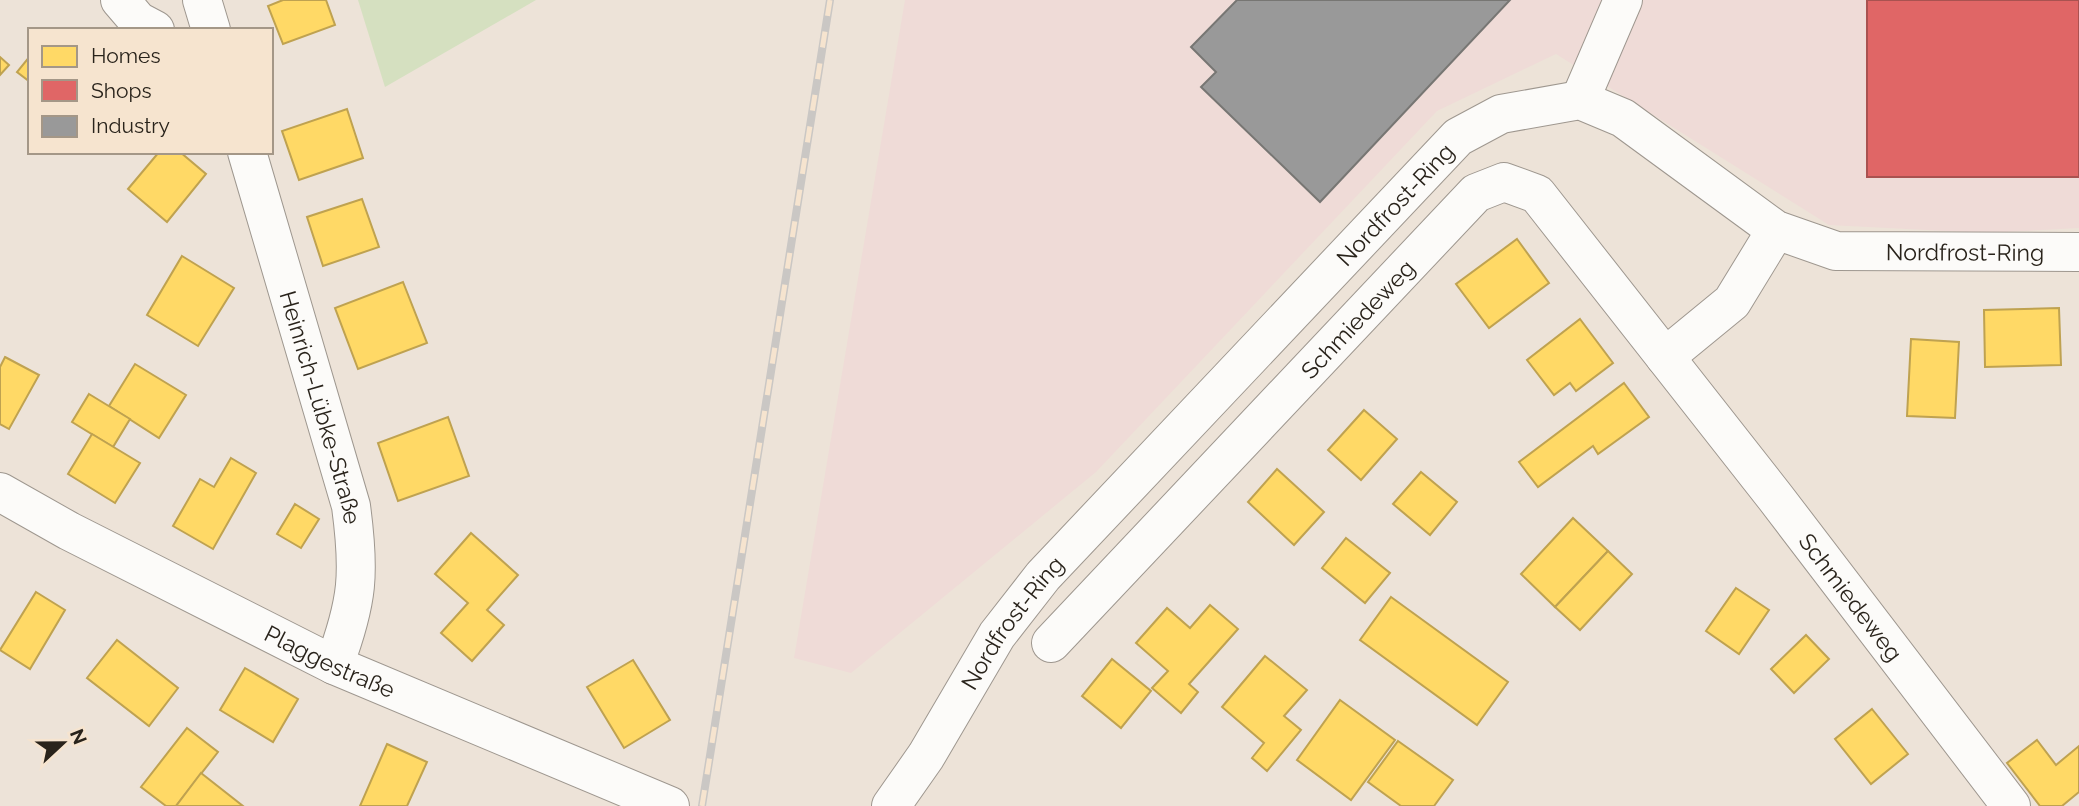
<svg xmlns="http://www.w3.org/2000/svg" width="2079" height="806" viewBox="0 0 2079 806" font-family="Raleway,sans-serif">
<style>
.commercial{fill:#efdbd7}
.green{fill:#d5e0c0}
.homes{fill:#ffd966;stroke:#bfa250;stroke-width:2}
.shops{fill:#e06666;stroke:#a95250;stroke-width:2}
.industry{fill:#999;stroke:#777673;stroke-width:2}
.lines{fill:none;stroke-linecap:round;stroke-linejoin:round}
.minor-casing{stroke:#9e978f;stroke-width:40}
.tertiary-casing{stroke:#9e978f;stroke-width:40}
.minor{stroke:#fcfbf9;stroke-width:38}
.tertiary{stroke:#fcfbf9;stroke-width:38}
.rail-casing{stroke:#cac7c4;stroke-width:8}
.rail{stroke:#f6e4cf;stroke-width:5;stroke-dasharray:16;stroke-linecap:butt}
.labels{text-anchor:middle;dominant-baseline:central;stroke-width:7;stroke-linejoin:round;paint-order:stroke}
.street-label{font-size:23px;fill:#29231b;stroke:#f6e4cf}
</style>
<rect width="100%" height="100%" fill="#ede3d8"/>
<polygon class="commercial" points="905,0 2079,0 2079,228 1986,233 1829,225 1556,54 1437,111 1096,472 851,673 794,658"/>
<polygon class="green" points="358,0 536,0 385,87"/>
<g class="homes">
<polygon points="283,0 326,0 335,25 283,44 268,6"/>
<polygon points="30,56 30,82 17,72"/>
<polygon points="0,57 9,65 0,75"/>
<polygon points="347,109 363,158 299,180 282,131"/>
<polygon points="159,152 180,152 206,174 167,222 128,189"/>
<polygon points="362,199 379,247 323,266 307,217"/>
<polygon points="1517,239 1549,283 1489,328 1456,284"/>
<polygon points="182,256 234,288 198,346 147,315"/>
<polygon points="403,282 427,343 358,369 335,308"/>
<polygon points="2059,308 2061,365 1985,367 1984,310"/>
<polygon points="1580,319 1613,363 1576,391 1570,383 1554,395 1527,360"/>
<polygon points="1911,339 1959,342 1955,418 1907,416"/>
<polygon points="5,357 39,375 9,429 0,424 0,367"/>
<polygon points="135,364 186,395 159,438 109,406"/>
<polygon points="1624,383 1649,417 1598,454 1593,446 1538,487 1519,462"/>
<polygon points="89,394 130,419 113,447 72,422"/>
<polygon points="1364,410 1397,439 1361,480 1328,450"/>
<polygon points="448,417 469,476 398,501 378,443"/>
<polygon points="92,434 140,463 115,503 68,474"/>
<polygon points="231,458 256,473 213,549 173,526 200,479 214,487"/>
<polygon points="1277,469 1324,512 1294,545 1248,502"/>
<polygon points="1421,472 1457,502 1430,535 1393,504"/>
<polygon points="295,504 319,519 301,548 277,534"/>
<polygon points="1573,518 1608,551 1555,607 1521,574"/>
<polygon points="471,533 518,575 487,610 504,625 472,661 441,633 468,603 435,574"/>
<polygon points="1346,538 1390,573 1365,603 1322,568"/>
<polygon points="1608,551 1632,574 1580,630 1555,607"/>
<polygon points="1736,588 1769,610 1739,654 1706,631"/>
<polygon points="36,592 65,610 30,669 0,650"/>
<polygon points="1391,597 1508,682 1477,725 1360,640"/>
<polygon points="1210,605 1238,629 1189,684 1198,692 1181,713 1152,688 1168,671 1136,643 1167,608 1190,628"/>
<polygon points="1806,635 1829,659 1794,693 1771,669"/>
<polygon points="117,640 178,688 149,726 87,678"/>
<polygon points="1265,656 1307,690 1284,716 1301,730 1267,771 1252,758 1264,743 1222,707"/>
<polygon points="1112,659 1151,691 1121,728 1082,696"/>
<polygon points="633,660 670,720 624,748 587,687"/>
<polygon points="245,668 298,699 273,742 220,710"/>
<polygon points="1340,700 1395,740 1351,800 1297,760"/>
<polygon points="1872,709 1908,754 1871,784 1835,739"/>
<polygon points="187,728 218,752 176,806 166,806 141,787"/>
<polygon points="2037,740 2056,765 2079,746 2079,792 2062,806 2040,806 2007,763"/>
<polygon points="1398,741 1453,780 1434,806 1401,806 1368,782"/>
<polygon points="387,744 427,762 407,806 360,806"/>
<polygon points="201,773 243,806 176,806"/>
</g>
<rect class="shops" x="1867" y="0" width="212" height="177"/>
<polygon class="industry" points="1237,0 1510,0 1320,202 1201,87 1216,72 1191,47"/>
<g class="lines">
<defs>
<g id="minor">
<polyline points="120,0 138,21 155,30"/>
<polyline points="202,0 211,30"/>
<polyline points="1580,100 1623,0"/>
<path id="s1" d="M247 152 351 506C360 573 358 601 334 665"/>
<polyline points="1665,357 1732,302 1776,230"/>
<path id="s2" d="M1051 643 1476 193 1504 182 1537 194 1775 497 2011 806"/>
</g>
<g id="tertiary">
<path id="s3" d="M0 492 69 531 334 665 670 806"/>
<path id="s4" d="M891 806 926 756 997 635 1043 576 1458 137 1501 114 1580 100 1623 118 1776 230 1836 251 2079 252"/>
</g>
</defs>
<use href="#minor" class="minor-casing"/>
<use href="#tertiary" class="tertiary-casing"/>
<use href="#minor" class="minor"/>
<use href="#tertiary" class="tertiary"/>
<defs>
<polyline id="rail" points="702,806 830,0"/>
</defs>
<use href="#rail" class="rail-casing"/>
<use href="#rail" class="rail"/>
</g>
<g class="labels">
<g class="street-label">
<text stroke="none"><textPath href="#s4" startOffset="788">Nordfrost-Ring</textPath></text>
<text stroke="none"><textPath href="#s4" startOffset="1438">Nordfrost-Ring</textPath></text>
<text stroke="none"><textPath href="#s2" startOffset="446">Schmiedeweg</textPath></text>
<text stroke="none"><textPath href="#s1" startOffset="266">Heinrich-Lübke-Straße</textPath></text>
<text stroke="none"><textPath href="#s2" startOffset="1195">Schmiedeweg</textPath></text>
<text stroke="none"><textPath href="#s4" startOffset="220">Nordfrost-Ring</textPath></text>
<text stroke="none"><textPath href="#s3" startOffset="371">Plaggestraße</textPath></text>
</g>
</g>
<rect x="28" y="28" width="245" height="126" fill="#f6e4cf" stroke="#a49787" stroke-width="2"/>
<rect x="42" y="46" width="35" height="21" fill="#ffd966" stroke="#a49787" stroke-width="2"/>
<text x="91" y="63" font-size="21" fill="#29231b">Homes</text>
<rect x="42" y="80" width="35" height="21" fill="#e06666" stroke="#a49787" stroke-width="2"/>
<text x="91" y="98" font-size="21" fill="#29231b">Shops</text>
<rect x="42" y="116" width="35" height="21" fill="#999999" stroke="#a49787" stroke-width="2"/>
<text x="91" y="133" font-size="21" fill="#29231b">Industry</text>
<g transform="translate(63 743) rotate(68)" stroke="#f6e4cf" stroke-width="5" paint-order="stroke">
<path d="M0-5L12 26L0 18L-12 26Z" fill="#29231b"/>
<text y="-10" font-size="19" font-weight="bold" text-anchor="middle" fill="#29231b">N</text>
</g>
</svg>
